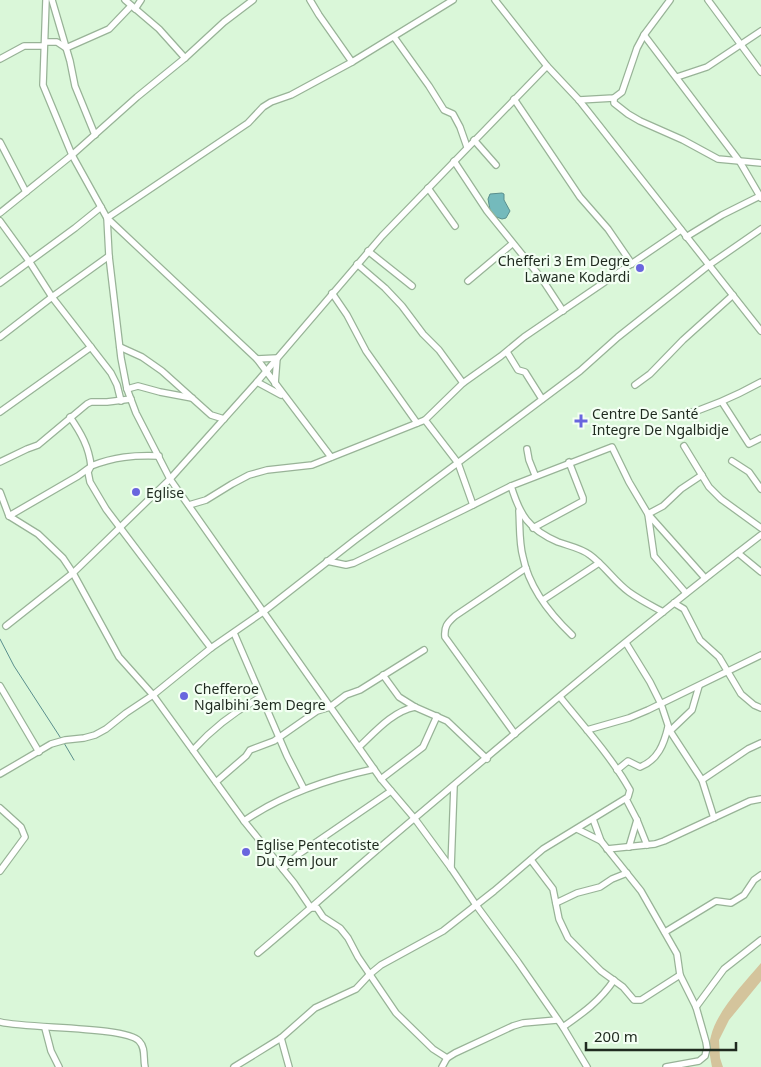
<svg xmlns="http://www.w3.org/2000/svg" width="761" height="1067" viewBox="0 0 761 1067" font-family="'Noto Sans',sans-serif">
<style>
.green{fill:#d4c49c}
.water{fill:#74babc;stroke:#5a8f8d}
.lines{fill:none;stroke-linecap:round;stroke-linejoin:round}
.stream{stroke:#5a8f8d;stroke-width:1}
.minor-casing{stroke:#98b397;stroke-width:8}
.minor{stroke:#fff;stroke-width:5.5}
.poi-dot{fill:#6965de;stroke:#f3fff3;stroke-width:2}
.labels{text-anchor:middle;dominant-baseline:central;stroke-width:4.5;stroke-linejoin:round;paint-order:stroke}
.poi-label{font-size:14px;fill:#1f2a1f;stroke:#f3fff3;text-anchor:start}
</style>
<rect width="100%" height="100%" fill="#daf7d9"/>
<path class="green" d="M761 963V981L729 1020 719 1040 720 1058 723 1067H712C710 1057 708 1046 711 1036 717 1011 744 983 761 963Z"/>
<polygon class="water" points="502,193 504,194 504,200 510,211 506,218 502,219 491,215 488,199 490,194"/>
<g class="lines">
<g class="stream">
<polyline points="0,639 14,666 62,740"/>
<polyline points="64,743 74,760"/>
</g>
<defs>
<g id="minor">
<polyline points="46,0 43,85 72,155 107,218 109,256 121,358 127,389 136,413 170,479 381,779 415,819 451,868 476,905 518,962 563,1027 587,1067"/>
<polyline points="52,0 70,61 75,86 95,135"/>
<polyline points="125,0 159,29 185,58"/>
<polyline points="310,0 319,15 352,62"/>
<polyline points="495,0 547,66 579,100 761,331"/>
<polyline points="708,0 761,72"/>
<polyline points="135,9 141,0"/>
<polyline points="644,35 740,162 761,198"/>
<polyline points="394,37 429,86 444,110 453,114 460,127 467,147"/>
<polyline points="45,42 57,42 66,48 109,29 131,6"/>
<polyline points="0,59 24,46 44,46"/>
<polyline points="677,77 707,67 761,31"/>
<polyline points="614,98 614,103 628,114 640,121 683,140 718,159 761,163"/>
<polyline points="514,99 580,197 608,229 632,264"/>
<polyline points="579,100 614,98 622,92 637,48 644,35 670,0"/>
<polyline points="474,140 496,165"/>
<polyline points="0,142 26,192"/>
<polyline points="454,161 487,211 542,279 563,311"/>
<polyline points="428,188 455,226"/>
<polyline points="0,213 72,155 137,97 185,58 224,22 253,0"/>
<polyline points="0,221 29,261 52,297 111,373 117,385 121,401"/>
<polyline points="686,237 722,215 760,196"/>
<polyline points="368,251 412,286"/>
<polyline points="357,264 385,288 402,306 423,334 439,350 463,383"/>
<polyline points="468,281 512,244"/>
<polyline points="0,283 75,228 101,207"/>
<polyline points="332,293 347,315 366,351 417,423"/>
<polyline points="0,337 52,297 109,256"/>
<polyline points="120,347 142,357 162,371 211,415 224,419"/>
<polyline points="507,352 518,370 525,372 542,399"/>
<polyline points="257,359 331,457"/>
<polyline points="257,382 281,395"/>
<polyline points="275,384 277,358 257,359 107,218 248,123 263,107 271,102 291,95 352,62 453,0"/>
<polyline points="635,385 650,374 683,340 733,295"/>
<polyline points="127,389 138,386 160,392 192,398"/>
<polyline points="722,402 749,444 761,438"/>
<polyline points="0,412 91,347"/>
<path d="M680 416C709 408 734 397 761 382"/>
<path d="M70 417C81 433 89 447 91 466 114 457 133 455 159 456"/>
<polyline points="684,446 709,487 721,499 761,528"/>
<polyline points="527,449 529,460 535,475"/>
<polyline points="732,461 749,472 761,489"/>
<polyline points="0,462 27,449 38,445 87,404 91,402 107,402 131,399"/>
<polyline points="91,466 88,472 90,482 106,509 211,648"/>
<path d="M511 486C520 515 528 529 558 542 569 546 581 548 590 555 605 566 615 582 629 592 640 600 652 606 663 612"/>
<polyline points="0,492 9,516 38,534 63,558 73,573 119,657 153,695 244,821 294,883 311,908 317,908 323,917 340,928 348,938 358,957 396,1013 433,1049 447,1058"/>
<polyline points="189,505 206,500 232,484 249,475 267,470 312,465 425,420"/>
<polyline points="473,505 458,463 425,420 463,383 501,356 524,337 681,230"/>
<path d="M519 511C520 526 519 543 523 557 529 587 551 615 572 635"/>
<polyline points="9,516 78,476 89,468"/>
<polyline points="533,528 583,501 583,498 569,462"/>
<polyline points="738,553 761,572"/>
<polyline points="327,561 346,565 354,563 463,510 511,486 612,447 629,482 648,514 705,578"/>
<polyline points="686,593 654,556 648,514 663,506 681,489 702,475"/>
<polyline points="543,600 599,563"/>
<polyline points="674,603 684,609 700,640 719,657 741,694 754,705 761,708"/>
<polyline points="6,626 73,573 170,479 257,382 382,236 547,66"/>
<polyline points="234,633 287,756 304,789"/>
<polyline points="626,643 650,682 661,704 670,731 702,780 714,818"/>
<polyline points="383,675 399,697 415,707 447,721 487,759"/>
<polyline points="0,686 39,752"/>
<polyline points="587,730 629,718 648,710 761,655"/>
<polyline points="670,731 692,710 699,686"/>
<path d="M515 734 445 637C444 627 447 623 455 616L526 568"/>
<path d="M359 747C375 732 393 711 415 707"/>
<path d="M193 750C213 728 235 711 261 697"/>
<path d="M617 770 628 761 640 767C658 760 664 744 668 727"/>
<polyline points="0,774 51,744 65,740 84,738 95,735 106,729 126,713 153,695 211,648 263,612 355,540 580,371 618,337 709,265 761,229"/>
<polyline points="381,779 423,747 437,716"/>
<polyline points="702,780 748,749 761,743"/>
<polyline points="216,782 246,756 250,750 274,741 317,711 330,707 346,695 360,690 424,650"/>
<polyline points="626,799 637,820 647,845"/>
<polyline points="0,808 21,827 25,837 0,871"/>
<polyline points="593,819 601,841 641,891 677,954 680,975 696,1007 706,1042 707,1048 705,1056 699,1061 666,1067"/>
<path d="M244 821C283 794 328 779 374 769"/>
<polyline points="577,829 601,841"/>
<polyline points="629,847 637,820"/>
<polyline points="607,849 655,844 664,841 750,801 761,799"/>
<polyline points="531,860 553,889 559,919 568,938 601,971 623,987 634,1000 641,1000 680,975"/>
<polyline points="451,868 454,786"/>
<polyline points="283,869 299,854 391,791"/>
<polyline points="556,903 577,893 600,887 612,879 627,873"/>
<polyline points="665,932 716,901 731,903 744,895 754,880 761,875"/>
<path d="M258 953C301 917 342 880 384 844 508 739 632 634 761 535"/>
<polyline points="696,1007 724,969 761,940"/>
<path d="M0 1022C27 1029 126 1026 139 1041 146 1048 143 1058 145 1067"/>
<path d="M563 1027C583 1013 600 1001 614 980"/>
<polyline points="45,1028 51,1051 59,1067"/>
<polyline points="281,1038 289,1067"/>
<path d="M234 1067 281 1038 315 1008 356 989 370 974 381 965 443 931 494 891 543 849 628 797 630 790C611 756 584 727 560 697"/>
<polyline points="442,1067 447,1058 455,1053 513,1026 523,1023 557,1020"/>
</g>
</defs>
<use href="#minor" class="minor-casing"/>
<use href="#minor" class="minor"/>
</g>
<g class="poi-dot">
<circle cx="640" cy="268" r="5"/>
<path d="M578.5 413.5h5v5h5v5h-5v5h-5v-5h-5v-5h5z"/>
<circle cx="136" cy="492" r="5"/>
<circle cx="184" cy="696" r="5"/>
<circle cx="246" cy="852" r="5"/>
</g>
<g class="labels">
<g class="poi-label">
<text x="630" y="260" text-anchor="end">Chefferi 3 Em Degre<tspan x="630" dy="16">Lawane Kodardi</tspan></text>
<text x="592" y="413">Centre De Santé<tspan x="592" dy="16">Integre De Ngalbidje</tspan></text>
<text x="146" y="492">Eglise</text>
<text x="194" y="688">Chefferoe<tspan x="194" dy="16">Ngalbihi 3em Degre</tspan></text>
<text x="256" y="844">Eglise Pentecotiste<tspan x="256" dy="16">Du 7em Jour</tspan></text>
</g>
</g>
<path d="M586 1042v8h150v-8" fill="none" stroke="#1f2a1f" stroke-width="2.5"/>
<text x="594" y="1042" font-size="15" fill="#1f2a1f" stroke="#f3fff3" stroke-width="4" paint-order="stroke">200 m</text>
</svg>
